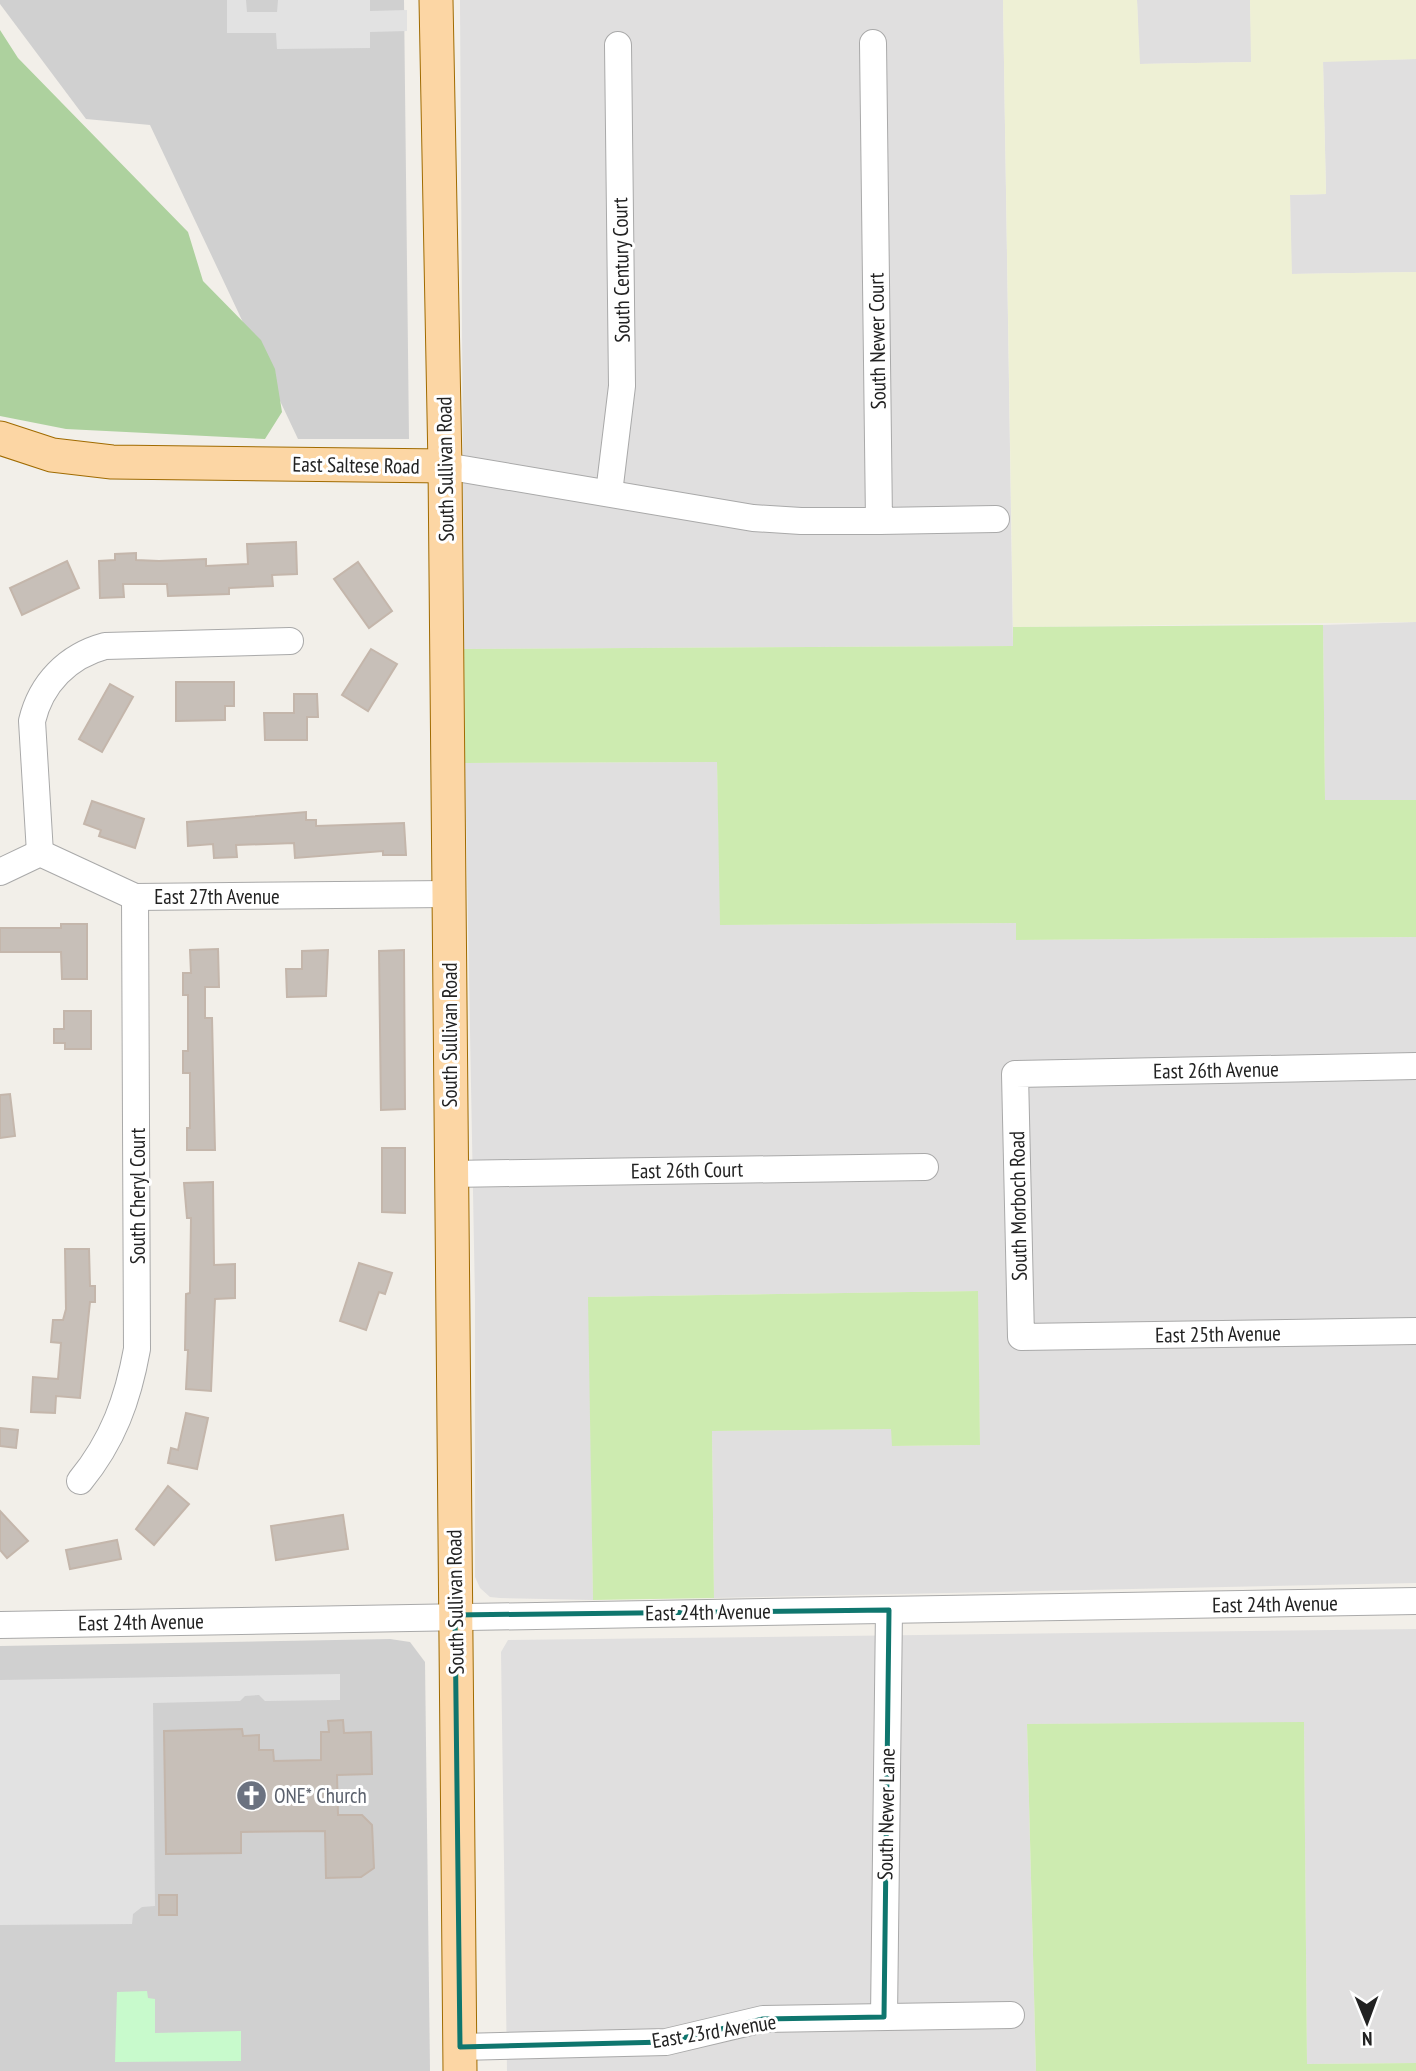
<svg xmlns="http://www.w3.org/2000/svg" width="1416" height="2071" viewBox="0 0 1416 2071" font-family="'PT Sans Narrow',sans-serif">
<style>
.residential{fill:#e0dfdf}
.religious{fill:#d0d0d0}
.farmland{fill:#eef0d5}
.grass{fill:#cdebb0}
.forest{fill:#add19e}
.park{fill:#c8facc}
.parking{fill:#e2e2e2}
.building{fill:#c7bfb8;stroke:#c4b6ab;stroke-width:2}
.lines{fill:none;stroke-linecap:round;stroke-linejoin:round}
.minor-casing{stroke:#a9a9a9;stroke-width:28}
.major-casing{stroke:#a06b00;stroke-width:35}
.minor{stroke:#fff;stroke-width:26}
.major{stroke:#fcd6a4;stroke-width:33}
.marked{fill:none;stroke:#0f766e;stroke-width:5;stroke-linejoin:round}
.labels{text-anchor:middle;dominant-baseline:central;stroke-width:6;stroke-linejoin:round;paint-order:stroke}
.street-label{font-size:21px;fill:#222;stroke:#fff}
.worship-label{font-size:21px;fill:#5b616d;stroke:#fff;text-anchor:start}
</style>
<rect width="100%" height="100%" fill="#f2efe9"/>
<g class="residential">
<polygon points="460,0 1003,0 1013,646 464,649"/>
<polygon points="1137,0 1250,0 1252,62 1139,64"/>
<polygon points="1416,59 1416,272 1291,274 1290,195 1326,194 1323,61"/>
<polygon points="1416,622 1416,800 1325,800 1323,625"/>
<polygon points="717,762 721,925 1016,923 1017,940 1416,937 1416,1583 714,1598 712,1431 892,1429 892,1446 980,1445 977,1291 589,1297 593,1600 500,1598 490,1597 480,1588 475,1577 475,1299 465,763"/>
<polygon points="1416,1629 1416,2063 1307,2064 1304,1723 1027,1724 1036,2071 507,2071 501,1652 508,1640"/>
</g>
<g class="religious">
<polygon points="0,0 404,0 409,439 298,439 150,125 86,119 0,4"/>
<polygon points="390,1639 410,1642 425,1662 430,2071 0,2071 0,1646"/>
</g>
<polygon class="farmland" points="1003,0 1137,0 1140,64 1251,62 1250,0 1416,0 1416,59 1323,62 1326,194 1290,195 1292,274 1416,272 1416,622 1013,627"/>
<g class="grass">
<polygon points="1323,625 1325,800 1416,800 1416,937 1016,940 1016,923 720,925 717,762 465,763 464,649 1013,646 1013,627"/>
<polygon points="978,1291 980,1445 892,1446 891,1429 712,1431 714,1598 593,1600 588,1297"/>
<polygon points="1304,1722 1307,2064 1416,2063 1416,2071 1036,2071 1027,1724"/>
</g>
<polygon class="forest" points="0,30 18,58 188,232 203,281 261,340 275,369 282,412 265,439 66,429 0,416"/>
<polygon class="park" points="147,1991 148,1998 155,1999 155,2033 241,2031 241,2061 115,2062 117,1992"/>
<g class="parking">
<polygon points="227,0 246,0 247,12 277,12 278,0 370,0 370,11 407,10 407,31 370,32 370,48 277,49 276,33 227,33"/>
<polygon points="340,1674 340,1700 265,1701 259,1695 245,1696 240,1701 153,1703 155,1906 142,1907 133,1914 132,1924 0,1925 0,1680"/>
</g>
<g class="building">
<polygon points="296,542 297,574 272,575 273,586 229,588 229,594 168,596 167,584 123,584 124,597 100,598 99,561 115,560 115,554 136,553 136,560 159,561 206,559 206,566 248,564 247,544"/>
<polygon points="67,561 79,588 22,615 10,588"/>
<polygon points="358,562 392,611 369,628 334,579"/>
<polygon points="371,649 397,664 368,711 342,695"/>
<polygon points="176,682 234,682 234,706 225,706 225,720 176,721"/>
<polygon points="110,684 133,697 102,752 79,739"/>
<polygon points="294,694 317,694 318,717 307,717 307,740 265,740 264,713 294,713"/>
<polygon points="92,801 144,819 135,848 99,836 101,830 84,824"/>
<polygon points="306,812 306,820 316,820 316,826 404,823 406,855 383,855 383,851 295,858 294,843 236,845 237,857 214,858 213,844 188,846 187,822"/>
<polygon points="61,924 87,924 87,979 62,979 61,952 0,952 0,928 61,928"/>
<polygon points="218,949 219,987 205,987 205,1018 212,1018 215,1150 187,1150 187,1128 190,1128 190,1073 183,1073 183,1051 188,1051 188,995 183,995 183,973 191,973 190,950"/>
<polygon points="328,950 326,996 287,997 286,969 302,969 302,951"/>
<polygon points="404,950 405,1109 381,1110 379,951"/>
<polygon points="64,1011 91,1011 91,1049 65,1049 65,1043 54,1043 54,1029 64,1029"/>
<polygon points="10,1094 15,1136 0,1138 0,1095"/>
<polygon points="382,1148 405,1148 405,1213 382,1212"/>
<polygon points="213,1182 214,1265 235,1264 235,1298 215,1299 211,1391 186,1389 188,1350 185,1350 186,1294 190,1293 191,1218 187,1218 184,1183"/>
<polygon points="65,1249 89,1249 90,1286 95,1286 95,1302 90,1302 80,1398 56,1396 55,1413 31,1412 33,1377 58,1379 61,1343 51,1342 53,1320 63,1320 66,1309"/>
<polygon points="359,1263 392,1273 385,1294 379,1292 366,1330 340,1321"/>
<polygon points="186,1413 208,1418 197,1469 168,1463 171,1448 178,1450"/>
<polygon points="0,1428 18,1430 16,1448 0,1446"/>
<polygon points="168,1486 189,1504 154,1545 136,1529"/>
<polygon points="0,1511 28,1541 7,1558 0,1550"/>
<polygon points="343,1515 348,1549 276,1560 271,1526"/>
<polygon points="117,1540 121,1559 70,1569 66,1550"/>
<polygon points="343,1720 344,1733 371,1732 372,1774 337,1775 338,1815 362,1815 372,1825 374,1868 361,1877 326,1878 325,1831 241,1832 241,1853 166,1854 164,1731 242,1729 243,1736 259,1735 259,1750 273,1750 274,1761 321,1760 321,1732 329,1732 328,1721"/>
<rect x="159" y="1895" width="18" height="20"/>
</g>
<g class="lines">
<defs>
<g id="minor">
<polyline points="873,43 879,521 996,519"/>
<polyline points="445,466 753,518 801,521 879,521"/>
<polyline points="609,493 622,386 618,45"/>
<path d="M40 853 32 721C41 683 68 656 105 646L290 641"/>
<polyline points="0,872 40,853 135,897 448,894"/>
<polyline points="1416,1066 1015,1074 1021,1337 1416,1331"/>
<polyline points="450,1174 925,1167"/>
<path d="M80 1481C113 1441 128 1399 137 1349L135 897"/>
<polyline points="0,1625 1416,1601"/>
<polyline points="884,2017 889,1610"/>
<polyline points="460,2047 666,2042 763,2019 1011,2015"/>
</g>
<g id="major">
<polyline points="436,0 445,466 460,2071"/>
<polyline points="0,438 52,455 112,462 445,466"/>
</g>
</defs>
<use href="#minor" class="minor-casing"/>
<use href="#major" class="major-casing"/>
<use href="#minor" class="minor"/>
<use href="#major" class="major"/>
</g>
<path class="marked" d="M889 1610 884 2017 763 2019 666 2042 460 2047 455 1615Z"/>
<defs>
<symbol id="church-disc" viewBox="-11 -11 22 22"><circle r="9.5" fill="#6b7280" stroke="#fff"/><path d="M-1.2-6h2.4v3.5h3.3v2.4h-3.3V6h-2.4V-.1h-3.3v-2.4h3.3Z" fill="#fff"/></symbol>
</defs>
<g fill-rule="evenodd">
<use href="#church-disc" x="234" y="1778" width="35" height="35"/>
</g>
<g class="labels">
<g class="street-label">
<text transform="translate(621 270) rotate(-91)">South Century Court</text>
<text transform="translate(877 341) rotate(-91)">South Newer Court</text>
<text transform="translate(356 465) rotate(1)">East Saltese Road</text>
<text transform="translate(445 469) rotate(-91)">South Sullivan Road</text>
<text x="217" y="896">East 27th Avenue</text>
<text transform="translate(449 1035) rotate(-90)">South Sullivan Road</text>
<text transform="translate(1216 1070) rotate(-1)">East 26th Avenue</text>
<text transform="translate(687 1170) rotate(-1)">East 26th Court</text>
<text transform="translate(137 1196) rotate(-90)">South Cheryl Court</text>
<text transform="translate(1018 1206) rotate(-91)">South Morboch Road</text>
<text transform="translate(1218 1334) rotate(-1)">East 25th Avenue</text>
<text transform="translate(455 1602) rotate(-91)">South Sullivan Road</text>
<text transform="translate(1275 1604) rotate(-1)">East 24th Avenue</text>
<text transform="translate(708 1612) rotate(-1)">East 24th Avenue</text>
<text transform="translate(141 1622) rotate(-1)">East 24th Avenue</text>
<text transform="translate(886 1814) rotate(-89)">South Newer Lane</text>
<text transform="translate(714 2031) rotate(-9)">East 23rd Avenue</text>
</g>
<g class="worship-label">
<text x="274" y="1795">ONE* Church</text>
</g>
</g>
<g transform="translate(1367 2022) rotate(179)" stroke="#ffffff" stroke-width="5" paint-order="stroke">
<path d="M0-5L12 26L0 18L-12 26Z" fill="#222222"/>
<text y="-10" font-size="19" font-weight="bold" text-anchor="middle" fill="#222222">N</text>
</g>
</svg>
